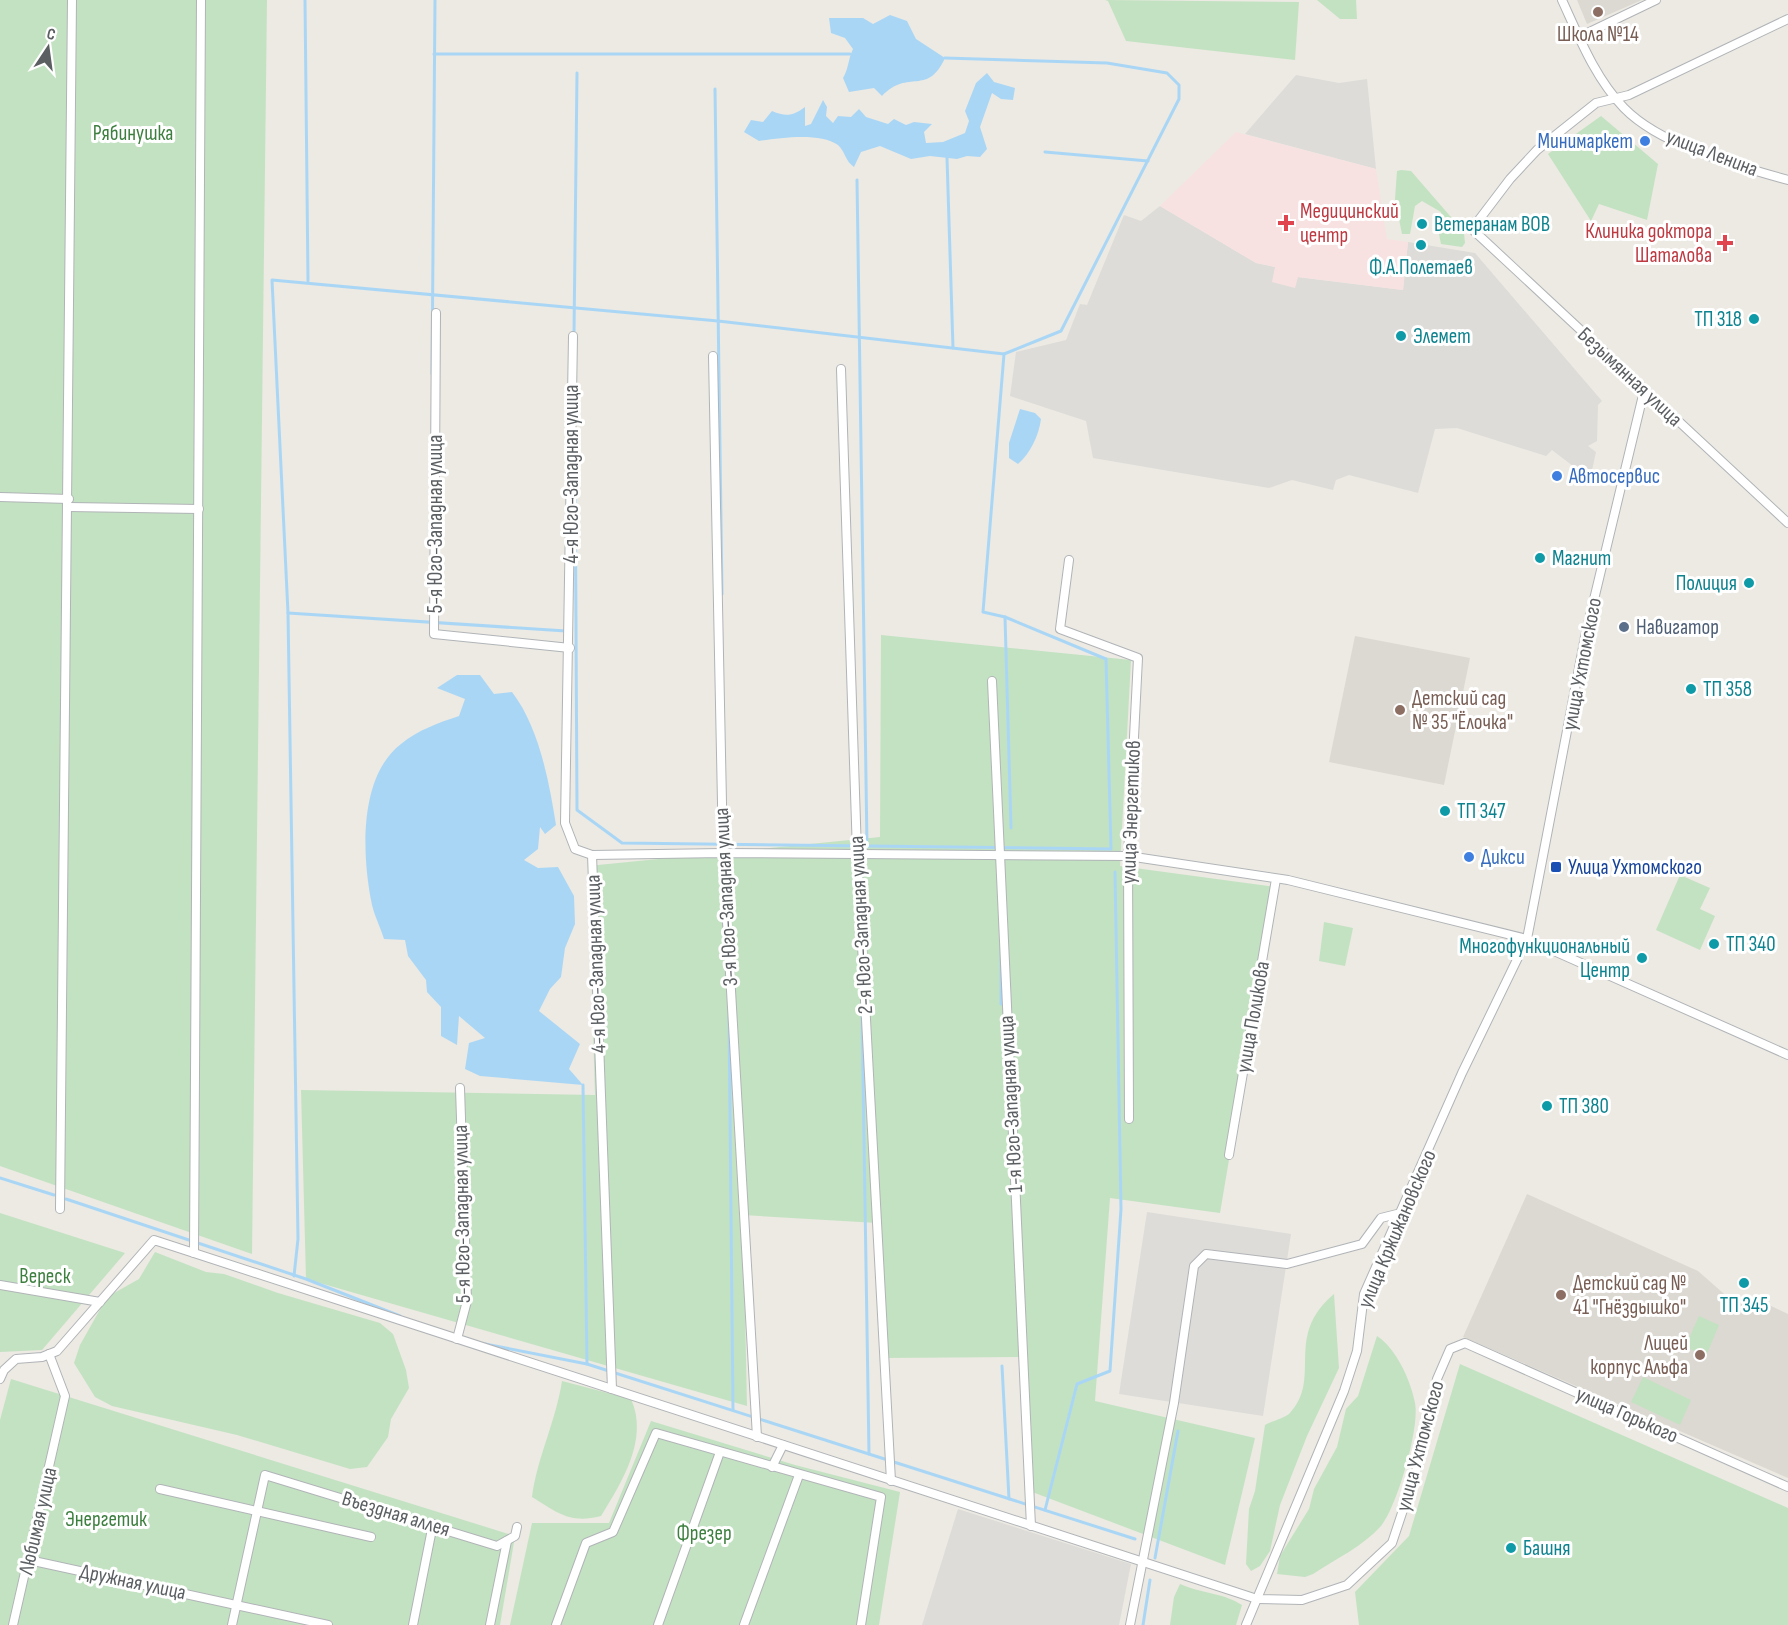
<svg xmlns="http://www.w3.org/2000/svg" width="1788" height="1625" viewBox="0 0 1788 1625" font-family="'Sofia Sans Condensed',sans-serif">
<style>
.industrial{fill:#dedcd8}
.education{fill:#dcd9d2}
.medical{fill:#f8e2e1}
.green{fill:#c3e2c2}
.water{fill:#aad6f6}
.lines{fill:none;stroke-linecap:round;stroke-linejoin:round}
.stream{stroke:#aad6f6;stroke-width:3}
.minor-casing{stroke:#b1b4b7;stroke-width:10}
.minor{stroke:#fff;stroke-width:8}
.education-dot{fill:#8d6e63;stroke:#fff;stroke-width:2}
.shop-dot{fill:#3f7fe0;stroke:#fff;stroke-width:2}
.health-dot{fill:#e0444e;stroke:#fff;stroke-width:2}
.culture-dot{fill:#0f9aa8;stroke:#fff;stroke-width:2}
.service-dot{fill:#5c6f8a;stroke:#fff;stroke-width:2}
.transit-dot{fill:#1a4fb4;stroke:#fff;stroke-width:2}
.labels{text-anchor:middle;dominant-baseline:central;stroke-width:6;stroke-linejoin:round;paint-order:stroke}
.education-label{font-size:21px;fill:#785e54;stroke:#fff;text-anchor:start}
.park-label{font-size:21px;fill:#3d7f3f;stroke:#fff}
.shop-label{font-size:21px;fill:#366cbe;stroke:#fff;text-anchor:start}
.street-label{font-size:21px;fill:#5b5f62;stroke:#fff}
.health-label{font-size:21px;fill:#be3a42;stroke:#fff;text-anchor:start}
.culture-label{font-size:21px;fill:#0d838f;stroke:#fff;text-anchor:start}
.service-label{font-size:21px;fill:#4e5e75;stroke:#fff;text-anchor:start}
.transit-label{font-size:21px;fill:#164399;stroke:#fff;text-anchor:start}
</style>
<rect width="100%" height="100%" fill="#eceae3"/>
<g class="industrial">
<polygon points="1296,75 1339,83 1367,79 1376,169 1245,134"/>
<polygon points="1160,206 1256,263 1275,267 1294,287 1297,277 1403,290 1408,242 1475,253 1602,401 1598,405 1597,441 1588,446 1596,452 1590,479 1552,450 1546,456 1457,428 1435,429 1418,493 1349,475 1336,480 1333,490 1292,480 1269,488 1093,458 1086,421 1010,396 1016,352 1066,340 1080,304 1087,305 1124,215 1141,221"/>
<polygon points="1147,1212 1291,1234 1263,1416 1119,1394"/>
<polygon points="958,1509 1131,1564 1119,1625 922,1625"/>
</g>
<g class="education">
<polygon points="1577,0 1642,0 1587,24"/>
<polygon points="1355,636 1470,658 1444,785 1329,762"/>
<polygon points="1527,1194 1698,1271 1731,1300 1767,1304 1788,1314 1788,1478 1463,1337"/>
</g>
<polygon class="medical" points="1236,132 1376,169 1387,239 1408,242 1403,290 1298,277 1295,288 1272,282 1275,267 1256,263 1160,206"/>
<g class="green">
<polygon points="0,0 267,0 252,1254 0,1166"/>
<polygon points="1105,0 1299,2 1295,60 1126,41 1108,1"/>
<polygon points="1317,0 1356,0 1357,19 1340,19"/>
<polygon points="1601,116 1658,164 1647,220 1599,204 1591,221 1548,154"/>
<polygon points="1401,170 1411,171 1450,216 1463,224 1465,243 1462,247 1441,244 1439,234 1441,212 1422,201 1415,206 1410,234 1402,234 1395,199 1397,171"/>
<polygon points="881,635 1131,660 1120,866 1275,887 1220,1213 1110,1198 1095,1401 1255,1438 1225,1565 1027,1490 1019,1357 883,1358 877,1223 743,1215 747,1406 306,1279 301,1090 595,1095 588,866 880,837"/>
<polygon points="1680,875 1710,888 1700,909 1715,916 1700,950 1656,930"/>
<polygon points="1324,922 1353,928 1345,966 1319,961"/>
<polygon points="0,1213 125,1253 42,1350 0,1352"/>
<polygon points="155,1252 206,1272 224,1274 278,1293 380,1323 393,1334 406,1370 409,1388 391,1419 388,1437 367,1467 350,1469 237,1435 112,1406 95,1397 74,1363 80,1345 107,1297 139,1279"/>
<path d="M1334 1294 1339 1368 1307 1436 1280 1505 1270 1551 1260 1566 1251 1571 1246 1564 1249 1509 1255 1491 1265 1425C1272 1421 1285 1418 1290 1413 1323 1377 1283 1337 1334 1294Z"/>
<polygon points="1699,1316 1719,1325 1706,1356 1685,1347"/>
<path d="M1377 1336C1396 1348 1411 1381 1415 1403 1420 1428 1397 1506 1381 1526 1362 1547 1337 1558 1313 1574L1305 1577 1277 1574 1280 1556 1309 1509 1314 1489 1337 1447 1346 1409 1358 1396Z"/>
<polygon points="1460,1364 1788,1508 1788,1625 1359,1625 1355,1592 1409,1536"/>
<polygon points="1643,1377 1691,1400 1680,1425 1631,1402"/>
<polygon points="11,1379 515,1536 500,1625 0,1625 0,1420"/>
<path d="M562 1381 631 1399C649 1439 622 1482 601 1516 570 1524 558 1513 532 1497 537 1458 556 1421 562 1381Z"/>
<polygon points="651,1421 795,1465 900,1492 879,1625 510,1625 532,1523 609,1523"/>
<path d="M1180 1584C1200 1593 1224 1593 1242 1605L1236 1625H1170L1174 1597Z"/>
</g>
<g class="water">
<path d="M890 15 907 21 916 39 945 58C927 97 909 68 882 96L874 88 849 92 843 78C849 68 848 59 853 49L845 38 831 33 829 18H863L873 24Z"/>
<path d="M987 73 994 82 1015 88 1013 100 1001 99 992 93 980 127 987 149 980 157 967 156 957 159 930 156 911 159 880 146 861 152 854 167C845 161 845 151 838 145 820 132 780 138 759 141L744 132 751 120 763 122 772 111C786 117 793 116 805 107V126L811 124 823 100 827 107 826 116 833 123 838 116 851 117 859 109 866 117 888 124 894 119 906 125 914 122 932 124 924 132 926 143 943 142 965 133 969 121 965 111 976 83Z"/>
<path d="M1020 409 1035 413 1041 419C1039 435 1030 454 1018 464L1009 458V443Z"/>
<path d="M457 675H480L494 694 512 692C539 727 549 781 556 825L545 834 540 827 538 849 524 860 538 868 558 867 574 896 575 924 565 948 561 977 550 989 539 1011 580 1044 569 1069 583 1085 480 1076 465 1069 469 1043 485 1038 459 1016 457 1045 441 1036V1007L427 992 426 980 408 956 405 940 384 939C380 926 373 913 371 900 362 853 359 776 401 744 418 730 438 723 459 716L465 699 437 688Z"/>
</g>
<g class="lines">
<g class="stream">
<polyline points="305,0 308,281"/>
<polyline points="434,54 850,54"/>
<polyline points="715,89 722,594"/>
<polyline points="1045,152 1148,161"/>
<polyline points="947,158 953,348"/>
<polyline points="857,180 867,846"/>
<polyline points="574,334 577,73"/>
<polyline points="432,374 435,0"/>
<polyline points="575,443 577,810 622,843 1111,849 1106,659 1005,617 983,612 1004,354"/>
<polyline points="288,613 566,631"/>
<polyline points="1005,617 1011,828"/>
<polyline points="1001,949 1001,1004"/>
<polyline points="862,1014 869,1454"/>
<polyline points="729,1016 733,1410"/>
<polyline points="583,1085 587,1364"/>
<polyline points="0,1178 54,1195"/>
<polyline points="66,1199 306,1279 400,1316"/>
<polyline points="294,1276 298,1239 288,613 272,280 718,321 1004,354 1061,331 1179,99 1179,85 1167,73 1107,63 945,58"/>
<polyline points="485,1344 587,1364 1135,1539"/>
<polyline points="1002,1366 1009,1499"/>
<polyline points="1045,1510 1077,1384 1110,1371 1121,1209 1115,872"/>
<polyline points="1155,1558 1178,1431"/>
<polyline points="1143,1625 1150,1580"/>
</g>
<defs>
<g id="minor">
<path d="M1562 0C1579 37 1595 78 1624 108 1661 146 1738 166 1788 180"/>
<polyline points="1788,19 1629,95 1596,103 1537,150 1510,179 1472,229 1788,523"/>
<polyline points="1579,37 1656,0"/>
<polyline points="436,313 434,634 570,648"/>
<polyline points="573,336 565,823 575,849 592,855 612,1389"/>
<polyline points="713,356 723,853 757,1437"/>
<polyline points="841,369 857,853 891,1481"/>
<polyline points="0,497 69,499"/>
<polyline points="69,507 199,509"/>
<polyline points="1069,560 1060,629 1138,658 1128,856 1129,1119"/>
<polyline points="992,681 1031,1526"/>
<polyline points="592,855 723,853 1128,856 1288,880 1527,939 1788,1055"/>
<polyline points="1229,1155 1276,879"/>
<polyline points="60,1209 72,0"/>
<polyline points="194,1253 201,0"/>
<polyline points="0,1285 100,1302"/>
<polyline points="457,1339 467,1301 460,1088"/>
<polyline points="0,1379 4,1370 16,1359 42,1357 57,1351 154,1240 1257,1599 1302,1600 1347,1585 1392,1543 1420,1459 1437,1379 1450,1349 1465,1343 1788,1487"/>
<polyline points="772,1467 783,1445"/>
<polyline points="160,1489 371,1537"/>
<polyline points="29,1560 328,1625"/>
<polyline points="13,1625 65,1396 49,1354"/>
<polyline points="232,1625 265,1475 497,1546 515,1536 517,1527"/>
<polyline points="413,1625 433,1524"/>
<polyline points="490,1625 507,1541"/>
<polyline points="556,1625 586,1543 613,1532 656,1433 881,1497 861,1625"/>
<polyline points="658,1625 720,1452"/>
<polyline points="744,1625 799,1475"/>
<polyline points="1130,1625 1174,1403 1194,1266 1206,1254 1287,1264 1362,1244 1381,1218 1401,1213"/>
<polyline points="1246,1625 1344,1391 1357,1351 1364,1294 1462,1073 1527,939 1585,637 1644,391"/>
</g>
</defs>
<use href="#minor" class="minor-casing"/>
<use href="#minor" class="minor"/>
</g>
<g class="education-dot">
<circle cx="1598" cy="12" r="6"/>
<circle cx="1400" cy="710" r="6"/>
<circle cx="1561" cy="1295" r="6"/>
<circle cx="1700" cy="1355" r="6"/>
</g>
<g class="shop-dot">
<circle cx="1645" cy="141" r="6"/>
<circle cx="1557" cy="476" r="6"/>
<circle cx="1469" cy="857" r="6"/>
</g>
<g class="health-dot">
<path d="M1283 214h6v6h6v6h-6v6h-6v-6h-6v-6h6z"/>
<path d="M1722 234h6v6h6v6h-6v6h-6v-6h-6v-6h6z"/>
</g>
<g class="culture-dot">
<circle cx="1422" cy="224" r="6"/>
<circle cx="1421" cy="245" r="6"/>
<circle cx="1754" cy="319" r="6"/>
<circle cx="1401" cy="336" r="6"/>
<circle cx="1540" cy="558" r="6"/>
<circle cx="1749" cy="583" r="6"/>
<circle cx="1691" cy="689" r="6"/>
<circle cx="1445" cy="811" r="6"/>
<circle cx="1714" cy="944" r="6"/>
<circle cx="1642" cy="958" r="6"/>
<circle cx="1547" cy="1106" r="6"/>
<circle cx="1744" cy="1283" r="6"/>
<circle cx="1511" cy="1548" r="6"/>
</g>
<circle class="service-dot" cx="1624" cy="627" r="6"/>
<rect class="transit-dot" x="1550" y="861" width="12" height="12" rx="3"/>
<g class="labels">
<g class="education-label">
<text x="1598" y="34" text-anchor="middle">Школа №14</text>
<text x="1412" y="698">Детский сад<tspan x="1412" dy="24">№ 35 "Ёлочка"</tspan></text>
<text x="1573" y="1283">Детский сад №<tspan x="1573" dy="24">41 "Гнёздышко"</tspan></text>
<text x="1688" y="1343" text-anchor="end">Лицей<tspan x="1688" dy="24">корпус Альфа</tspan></text>
</g>
<g class="park-label">
<text x="133" y="133">Рябинушка</text>
<text x="45" y="1276">Вереск</text>
<text x="106" y="1519">Энергетик</text>
<text x="704" y="1533">Фрезер</text>
</g>
<g class="shop-label">
<text x="1633" y="141" text-anchor="end">Минимаркет</text>
<text x="1569" y="476">Автосервис</text>
<text x="1481" y="857">Дикси</text>
</g>
<g class="street-label">
<text transform="translate(1712 153) rotate(21)">улица Ленина</text>
<text transform="translate(1630 377) rotate(43)">Безымянная улица</text>
<text transform="translate(571 474) rotate(-90)">4-я Юго-Западная улица</text>
<text transform="translate(435 524) rotate(-90)">5-я Юго-Западная улица</text>
<text transform="translate(1582 664) rotate(-79)">улица Ухтомского</text>
<text transform="translate(1131 812) rotate(-88)">улица Энергетиков</text>
<text transform="translate(726 897) rotate(-93)">3-я Юго-Западная улица</text>
<text transform="translate(861 925) rotate(-93)">2-я Юго-Западная улица</text>
<text transform="translate(596 964) rotate(-92)">4-я Юго-Западная улица</text>
<text transform="translate(1253 1017) rotate(-80)">улица Поликова</text>
<text transform="translate(1011 1104) rotate(-93)">1-я Юго-Западная улица</text>
<text transform="translate(462 1214) rotate(-91)">5-я Юго-Западная улица</text>
<text transform="translate(1397 1229) rotate(-67)">улица Кржижановского</text>
<text transform="translate(1627 1415) rotate(24)">улица Горького</text>
<text transform="translate(1420 1446) rotate(-75)">улица Ухтомского</text>
<text transform="translate(396 1514) rotate(17)">Въездная аллея</text>
<text transform="translate(38 1521) rotate(-77)">Любимая улица</text>
<text transform="translate(133 1582) rotate(12)">Дружная улица</text>
</g>
<g class="health-label">
<text x="1300" y="211">Медицинский<tspan x="1300" dy="24">центр</tspan></text>
<text x="1712" y="231" text-anchor="end">Клиника доктора<tspan x="1712" dy="24">Шаталова</tspan></text>
</g>
<g class="culture-label">
<text x="1434" y="224">Ветеранам ВОВ</text>
<text x="1421" y="267" text-anchor="middle">Ф.А.Полетаев</text>
<text x="1742" y="319" text-anchor="end">ТП 318</text>
<text x="1413" y="336">Элемет</text>
<text x="1552" y="558">Магнит</text>
<text x="1737" y="583" text-anchor="end">Полиция</text>
<text x="1703" y="689">ТП 358</text>
<text x="1457" y="811">ТП 347</text>
<text x="1726" y="944">ТП 340</text>
<text x="1630" y="946" text-anchor="end">Многофункциональный<tspan x="1630" dy="24">Центр</tspan></text>
<text x="1559" y="1106">ТП 380</text>
<text x="1744" y="1305" text-anchor="middle">ТП 345</text>
<text x="1523" y="1548">Башня</text>
</g>
<g class="service-label">
<text x="1636" y="627">Навигатор</text>
</g>
<g class="transit-label">
<text x="1568" y="867">Улица Ухтомского</text>
</g>
</g>
<g transform="translate(48 48) rotate(13)" stroke="#ffffff" stroke-width="4.5" paint-order="stroke">
<path d="M0-4.5L10 22L0 15L-10 22Z" fill="#5b5f62"/>
<text y="-9" font-size="16" font-weight="bold" text-anchor="middle" fill="#5b5f62">С</text>
</g>
</svg>
